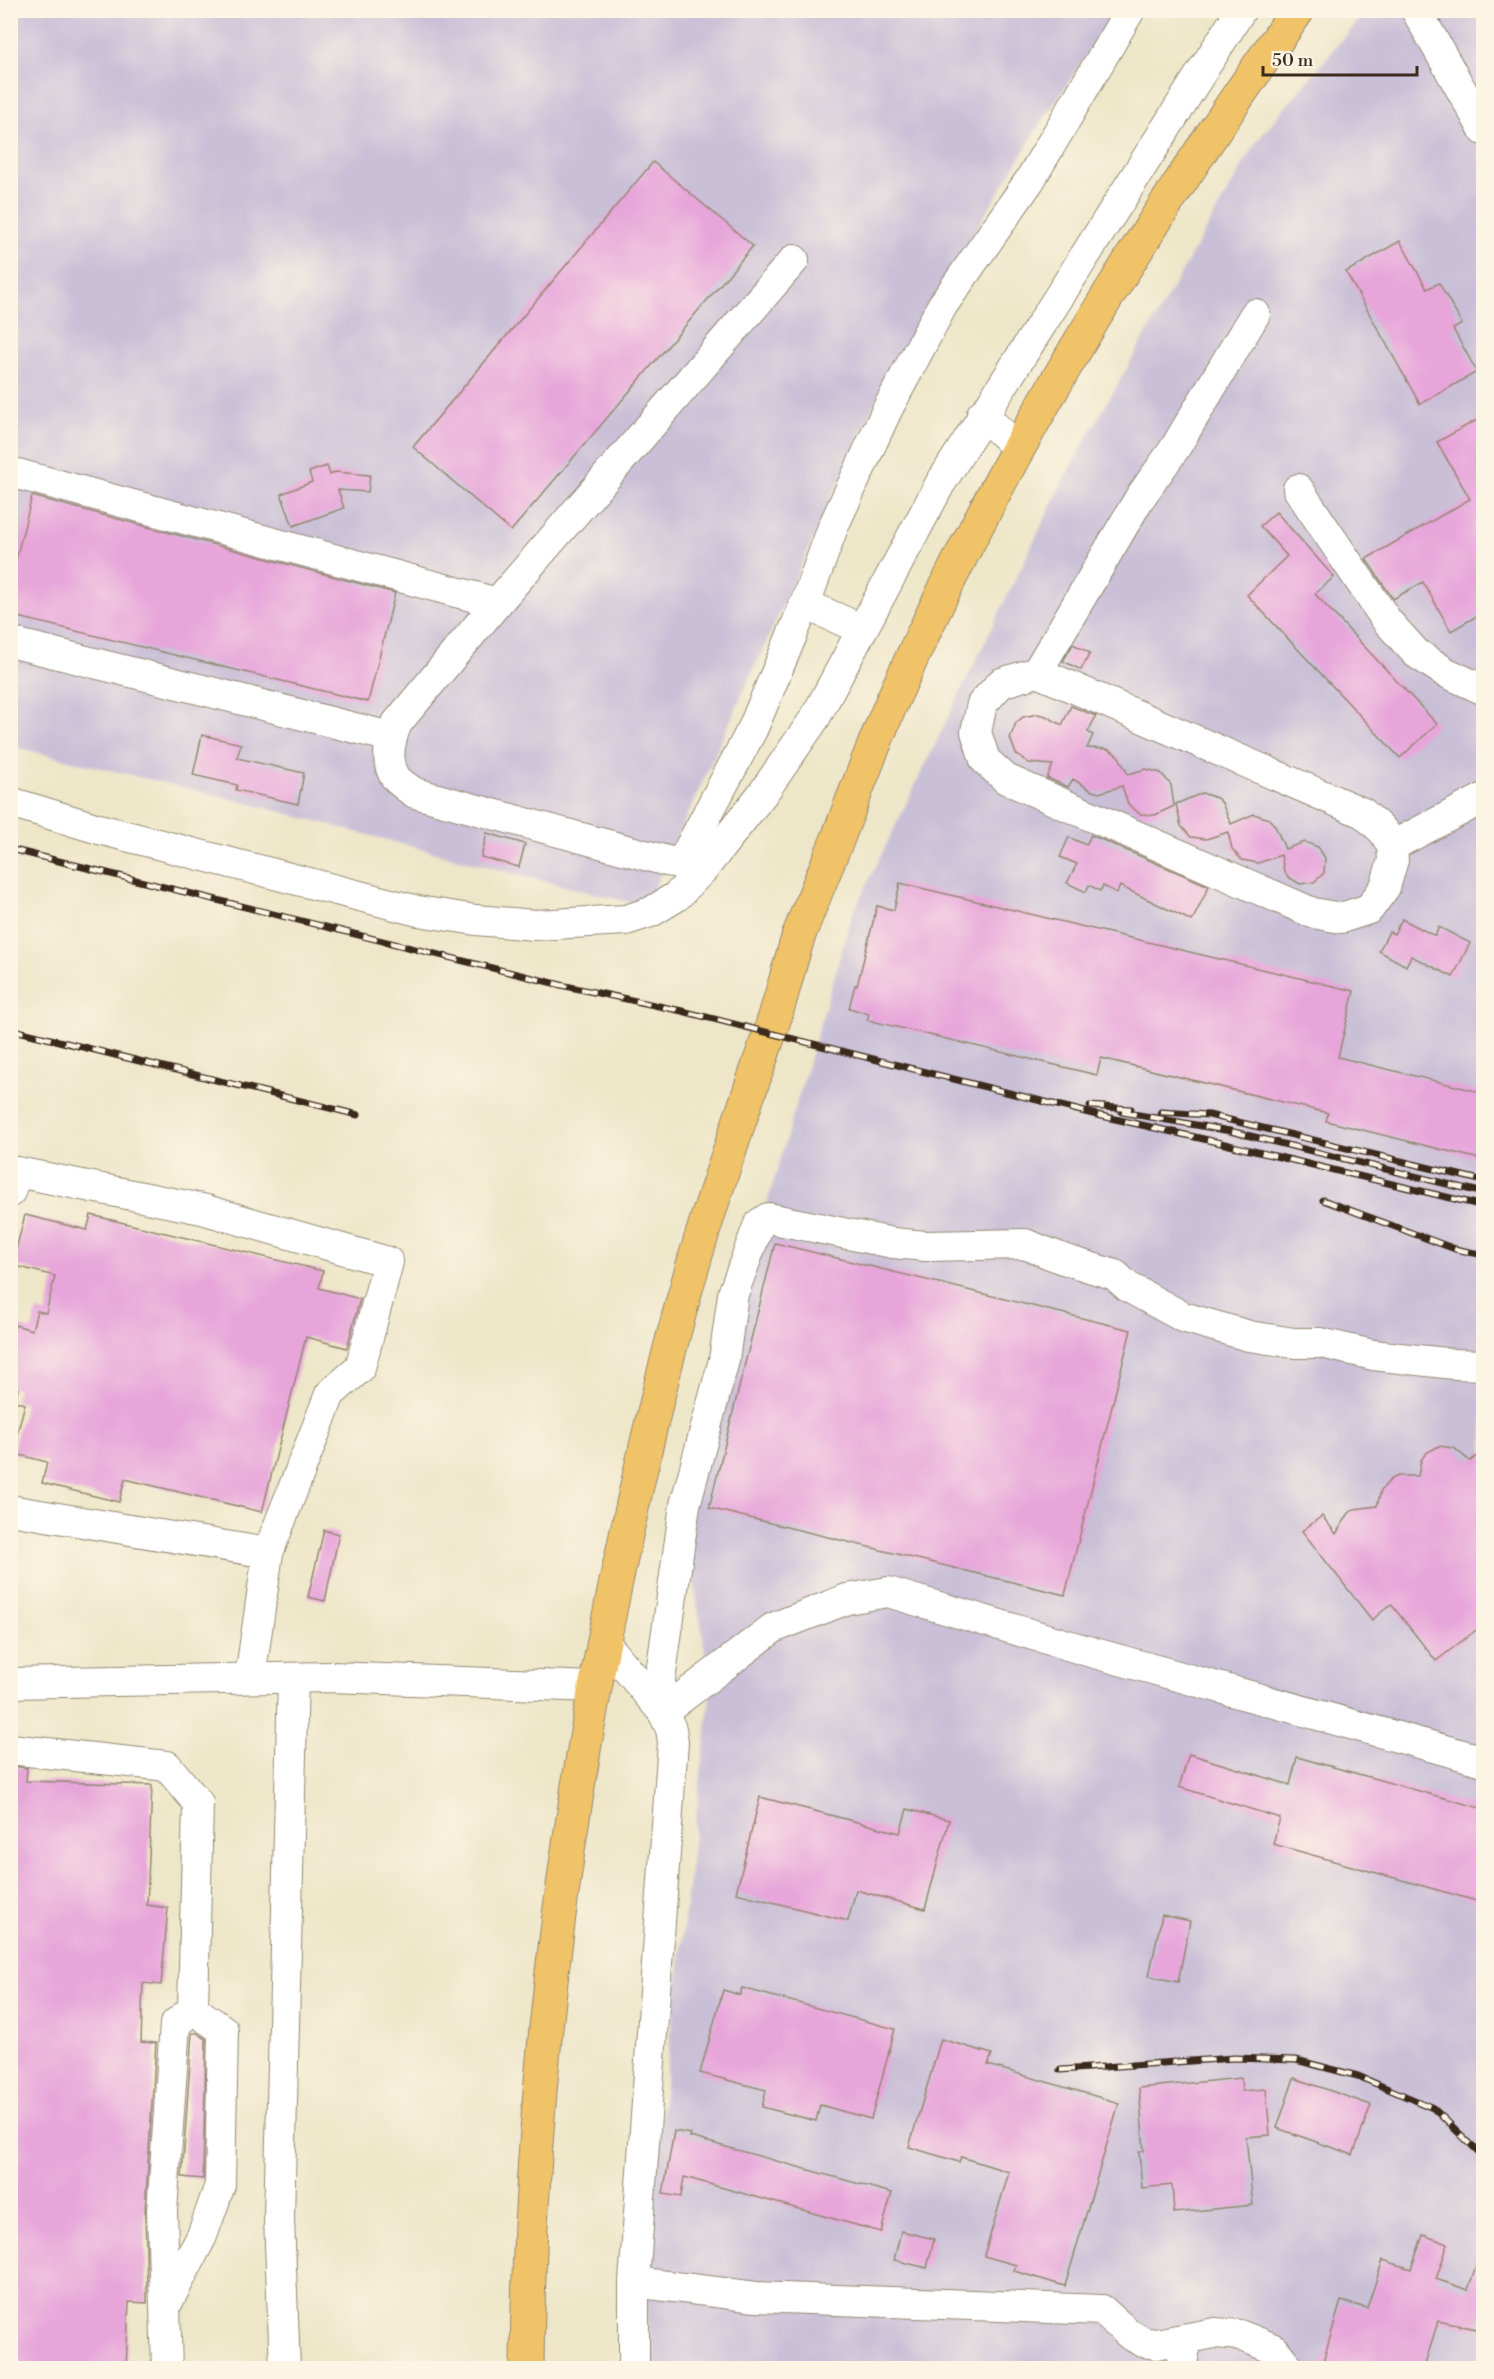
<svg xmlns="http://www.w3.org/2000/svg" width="1494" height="2379" viewBox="0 0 1494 2379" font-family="'Libre Bodoni',serif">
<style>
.industrial{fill:#c9bfd7}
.building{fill:#e7a5da}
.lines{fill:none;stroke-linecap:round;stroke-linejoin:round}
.minor-casing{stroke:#948873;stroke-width:32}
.highway-casing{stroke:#948873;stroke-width:35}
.minor{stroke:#fff;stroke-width:30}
.highway{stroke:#f1c369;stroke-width:33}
.rail-casing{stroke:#3b2a1e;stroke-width:7}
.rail{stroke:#fcf5e5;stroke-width:4.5;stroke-dasharray:14;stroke-linecap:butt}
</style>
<rect width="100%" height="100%" fill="#fcf5e5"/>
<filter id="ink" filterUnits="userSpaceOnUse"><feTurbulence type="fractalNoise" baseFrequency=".0167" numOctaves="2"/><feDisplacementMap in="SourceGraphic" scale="12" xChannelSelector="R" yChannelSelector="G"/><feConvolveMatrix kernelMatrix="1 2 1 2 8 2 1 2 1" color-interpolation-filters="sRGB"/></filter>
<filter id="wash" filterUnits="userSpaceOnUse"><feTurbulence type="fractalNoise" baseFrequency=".008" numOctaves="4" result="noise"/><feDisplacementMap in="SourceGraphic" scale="24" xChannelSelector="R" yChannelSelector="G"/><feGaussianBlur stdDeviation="1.35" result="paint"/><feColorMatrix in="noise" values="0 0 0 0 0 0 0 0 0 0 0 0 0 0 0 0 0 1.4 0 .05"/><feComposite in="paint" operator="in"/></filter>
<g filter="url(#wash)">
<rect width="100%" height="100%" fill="#eee6c8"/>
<g class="industrial">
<polygon points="11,11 1115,11 1036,131 889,372 646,906 527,877 247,803 11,746"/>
<polygon points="1366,11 1483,11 1483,2368 652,2368 644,2265 711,1688 680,1497 853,913 1066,475 1256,142"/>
</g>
<g id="blocks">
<g class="building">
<polygon points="653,162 753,246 511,531 413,447"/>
<polygon points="1400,241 1427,289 1439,283 1462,324 1453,329 1477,372 1420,404 1346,272"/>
<polygon points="1484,416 1484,612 1451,631 1423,582 1393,599 1366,559 1470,499 1437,442"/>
<polygon points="327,466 330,475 335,472 370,475 368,492 338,490 344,508 293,526 281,494 312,482 309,472"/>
<polygon points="32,496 395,593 368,702 10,615 10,583"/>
<polygon points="1276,512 1334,577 1315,594 1437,724 1400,758 1247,595 1287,556 1260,526"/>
<polygon points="1073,644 1090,653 1081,670 1063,661"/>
<polygon points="1071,706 1096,716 1088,732 1093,735 1087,748 1107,749 1113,752 1119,757 1128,774 1146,769 1161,773 1171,785 1174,806 1155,815 1140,814 1128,804 1122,786 1099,793 1092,791 1073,779 1068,787 1047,778 1053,765 1029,763 1016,754 1010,738 1016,723 1023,717 1038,714 1046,716 1062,725"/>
<polygon points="202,735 241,744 237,758 304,773 298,804 236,790 237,785 193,775"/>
<polygon points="1202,793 1217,798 1222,803 1231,824 1254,814 1269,819 1275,826 1285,849 1305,842 1318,847 1325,858 1324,873 1314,882 1300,884 1288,877 1284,871 1281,855 1258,863 1242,860 1232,849 1228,832 1206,839 1191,837 1181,826 1176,804"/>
<polygon points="487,833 525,844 519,867 481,857"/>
<polygon points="1091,835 1209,886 1192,921 1120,886 1117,893 1103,886 1100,891 1089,885 1086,892 1067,883 1077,864 1060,857 1069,837 1086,845"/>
<polygon points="900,883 1354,991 1338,1057 1484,1093 1484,1160 1326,1121 1328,1113 1101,1058 1097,1075 867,1020 869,1014 849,1008 855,985 857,986 877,906 894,910"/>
<polygon points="1402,919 1435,936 1439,927 1470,943 1453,977 1411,956 1406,966 1379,951 1389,932 1394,934"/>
<polygon points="25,1215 87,1230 91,1215 323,1271 319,1288 360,1299 347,1348 306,1337 262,1512 125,1479 119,1502 42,1483 47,1462 12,1453 25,1404 15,1401 18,1389 10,1388 10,1341 15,1325 32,1330 37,1311 46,1313 55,1276 12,1265"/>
<polygon points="775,1243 1131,1330 1065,1595 709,1508"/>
<polygon points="1439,1446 1454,1448 1470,1461 1484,1451 1484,1624 1436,1661 1391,1604 1372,1620 1302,1531 1322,1516 1336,1534 1349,1513 1355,1509 1377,1506 1381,1490 1391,1479 1398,1476 1418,1476 1421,1460 1426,1453"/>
<polygon points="324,1530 339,1534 325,1601 308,1597"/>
<polygon points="1189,1754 1290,1785 1297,1757 1484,1809 1484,1903 1273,1844 1280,1818 1179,1787"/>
<polygon points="10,1766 27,1768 26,1781 152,1785 147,1905 168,1908 161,1985 143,1983 141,2042 156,2043 145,2211 147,2291 147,2303 129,2302 126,2368 10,2368"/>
<polygon points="760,1797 900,1833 907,1809 949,1820 925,1909 856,1890 848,1921 736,1893"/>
<polygon points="1162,1915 1190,1921 1178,1982 1149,1976"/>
<polygon points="742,1988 895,2029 871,2119 820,2105 816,2121 762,2107 766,2090 700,2073 723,1990 740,1995"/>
<polygon points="192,2033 197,2033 206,2039 203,2179 182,2177"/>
<polygon points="941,2039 992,2054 988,2065 1119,2103 1065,2286 1014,2271 1016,2265 984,2256 1009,2172 961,2157 959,2162 909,2147"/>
<polygon points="1241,2078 1242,2091 1266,2089 1270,2135 1246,2137 1253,2205 1174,2213 1172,2185 1142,2188 1139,2152 1144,2151 1139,2088"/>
<polygon points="1294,2078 1371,2105 1353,2155 1277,2128"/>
<polygon points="674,2131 691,2134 690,2137 892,2193 881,2232 684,2177 681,2197 663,2194"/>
<polygon points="901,2231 934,2239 927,2268 894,2260"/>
<polygon points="1423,2235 1448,2244 1436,2279 1468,2290 1480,2253 1484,2253 1484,2303 1477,2329 1438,2321 1424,2368 1321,2368 1341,2301 1367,2308 1383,2260 1411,2269"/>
</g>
</g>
</g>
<g filter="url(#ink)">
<use href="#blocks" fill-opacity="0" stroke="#948873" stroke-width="1.5"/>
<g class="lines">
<defs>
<g id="minor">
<polyline points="1416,10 1484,130"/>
<path d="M794 260 497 603 397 723C390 740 384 761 396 778 401 784 409 789 415 793L667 861 704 868 763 793 815 718 940 484 1241 10"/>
<polyline points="982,414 1019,449"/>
<polyline points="10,472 497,603"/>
<polyline points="1298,489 1387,621 1416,653 1445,672 1484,690"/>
<polyline points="805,604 861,629"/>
<polyline points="10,642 391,737"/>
<polygon points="1037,672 1363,813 1384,832 1392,846 1393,860 1385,887 1369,909 1341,918 1313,913 1006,779 985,760 976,732 982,704 1001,683"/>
<polyline points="1037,672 1139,499 1175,448 1255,314"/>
<polyline points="10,802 99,829 418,911 476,920 535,925 626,920 651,912 677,896 704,868"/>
<polyline points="1392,846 1484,798"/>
<polyline points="682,862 753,728 805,604 833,527 887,410 942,306 1030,180 1130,10"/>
<polyline points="10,1192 17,1172 202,1209 388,1262 360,1368 330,1394 268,1553 250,1678"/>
<polyline points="10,1510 268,1553"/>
<polyline points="604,1642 663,1712 671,1729 673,1742 634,2282 634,2368"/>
<polyline points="10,1683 332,1677 594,1687"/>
<polyline points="663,1712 660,1680 685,1505 724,1360 733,1294 759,1224 768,1218 893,1243 926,1246 1025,1244 1063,1259 1115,1275 1128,1287 1183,1317 1249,1336 1294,1343 1321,1343 1373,1355 1454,1364 1484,1365"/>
<polyline points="663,1712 773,1628 847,1599 888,1592 1091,1652 1484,1761"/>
<polyline points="10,1749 167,1766 198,1803 193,2009 175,2024 162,2212 167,2368"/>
<polyline points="634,2282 756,2297 1102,2310 1129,2334 1143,2342 1156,2344 1215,2333 1240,2335 1274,2349 1289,2368"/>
<polyline points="166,2305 202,2236 220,2185 223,2030 193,2009"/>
<polyline points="285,2368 279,2218 293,1678"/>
<polyline points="1181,2368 1187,2339"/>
</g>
<path id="highway" d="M527 2368C529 2102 562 1838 617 1577 640 1470 664 1363 695 1258 718 1181 745 1105 771 1029 782 997 789 964 800 932 812 901 825 870 838 838 856 791 874 743 894 697 1002 454 1144 227 1298 10"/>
</defs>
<use href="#minor" class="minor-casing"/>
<use href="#highway" class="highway-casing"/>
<use href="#minor" class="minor"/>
<use href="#highway" class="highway"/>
<defs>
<g id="rail">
<polyline points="10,849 561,985 682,1011 1093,1114 1208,1140 1484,1206"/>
<polyline points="10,1029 358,1115"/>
<polyline points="1090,1106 1131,1109"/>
<polyline points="1122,1112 1230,1131 1484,1193"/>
<polyline points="1161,1112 1209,1115 1484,1181"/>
<polyline points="1323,1200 1455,1249 1484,1255"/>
<polyline points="1060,2070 1234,2058 1296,2060 1358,2076 1433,2108 1484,2157"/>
</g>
</defs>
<use href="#rail" class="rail-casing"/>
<use href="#rail" class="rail"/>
</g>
</g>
<rect width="1494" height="2379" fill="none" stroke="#fcf5e5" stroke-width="36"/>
<path d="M1263 66v9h154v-9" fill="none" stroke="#3b2a1e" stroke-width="3"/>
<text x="1272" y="66" font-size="18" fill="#3b2a1e" stroke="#fcf5e5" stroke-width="4.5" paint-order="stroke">50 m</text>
</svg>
